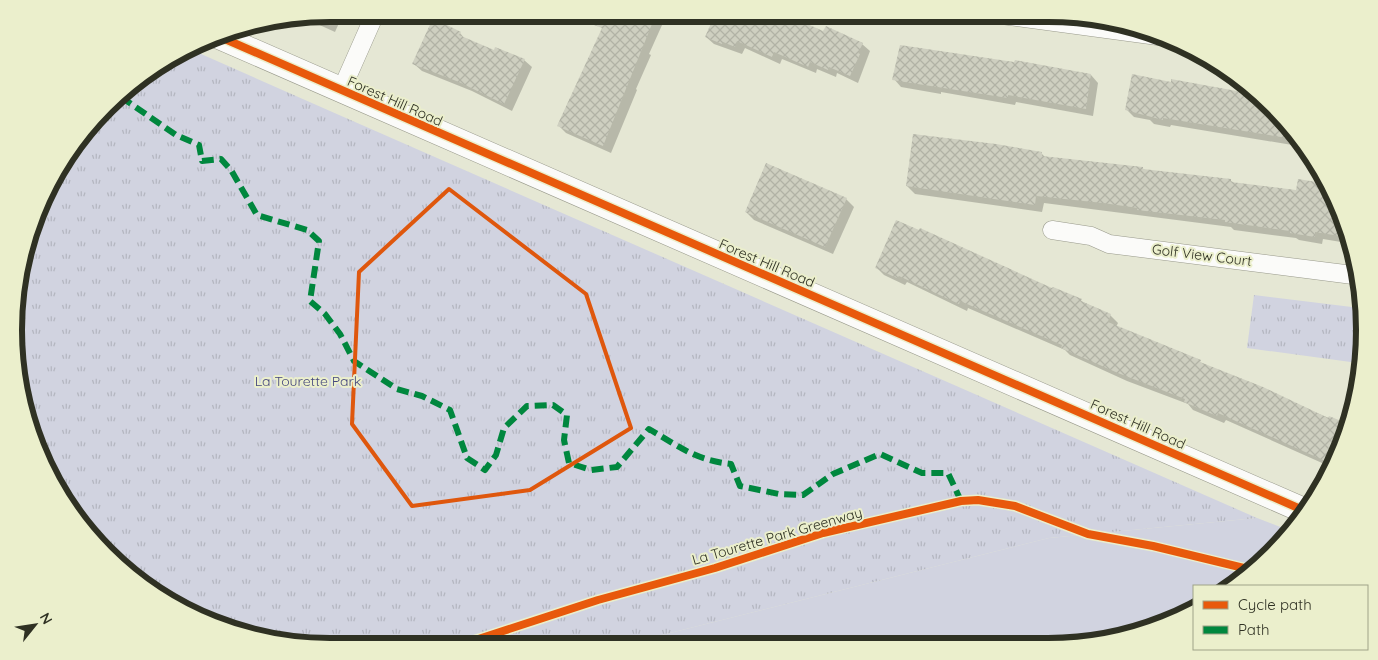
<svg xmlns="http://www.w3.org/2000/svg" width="1378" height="660" viewBox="0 0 1378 660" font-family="Quicksand,sans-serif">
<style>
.green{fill:#d1d3e0}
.park{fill:url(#park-tufts)}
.shadow{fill:#0003}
.building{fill:url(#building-cross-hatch)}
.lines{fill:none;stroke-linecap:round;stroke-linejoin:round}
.street-casing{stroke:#98998b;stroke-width:19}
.secondary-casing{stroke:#98998b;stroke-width:26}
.street{stroke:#fbfbf9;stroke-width:18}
.secondary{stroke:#fbfbf9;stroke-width:25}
.quiet{stroke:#00873e;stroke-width:6;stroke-dasharray:12 6;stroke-linecap:butt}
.cycleway-casing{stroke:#ebefcc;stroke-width:11}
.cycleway{stroke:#e8590c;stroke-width:8}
.marked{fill:none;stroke:#df570d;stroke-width:4;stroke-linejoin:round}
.labels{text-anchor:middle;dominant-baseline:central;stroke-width:4;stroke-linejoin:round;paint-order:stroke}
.street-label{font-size:14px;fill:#2f3123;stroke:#ebefcc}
.park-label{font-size:14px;fill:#44467d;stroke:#ebefcc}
.rim{fill:none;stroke:#2f3123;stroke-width:6}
</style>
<defs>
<pattern id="park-tufts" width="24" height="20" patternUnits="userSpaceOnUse" patternTransform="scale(1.25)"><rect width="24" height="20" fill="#d1d3e0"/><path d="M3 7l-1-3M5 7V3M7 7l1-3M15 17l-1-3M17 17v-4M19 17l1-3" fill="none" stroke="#b4b6c0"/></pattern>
<pattern id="building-cross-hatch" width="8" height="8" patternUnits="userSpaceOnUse" patternTransform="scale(1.25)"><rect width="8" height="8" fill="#cecfc0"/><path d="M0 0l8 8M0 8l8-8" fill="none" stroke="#b1b2a5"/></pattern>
</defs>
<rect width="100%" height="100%" fill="#e5e7d4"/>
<polygon class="green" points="1257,518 1291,531 1240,581 1231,586 1194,586 1194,608 1169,622 1090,644 622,645 1049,538"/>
<g class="park">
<polygon points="192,50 330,111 1257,518 1049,538 622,645 330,646 209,622 107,554 46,470 16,371 20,268 67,155 137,79"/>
<polygon points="1254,295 1360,308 1364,327 1358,363 1247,348"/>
</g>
<g class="shadow">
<polygon points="330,14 343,14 335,32 304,18"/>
<polygon points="604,14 667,14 649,54 651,55 636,89 637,90 611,153 566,133 558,125 603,29 600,26"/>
<polygon points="716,14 768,14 788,23 862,44 870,51 858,83 837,73 836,77 817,69 816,73 782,59 780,64 745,48 742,54 714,44 706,37"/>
<polygon points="460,33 465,39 495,52 524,60 532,67 512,111 472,91 422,71 414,64"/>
<polygon points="1091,75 1098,83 1093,116 1016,102 1015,105 941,92 941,94 901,87 894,79"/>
<polygon points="1247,92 1272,107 1298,146 1171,125 1170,127 1154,124 1150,120 1134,117 1126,109 1246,94"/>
<polygon points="1042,154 1046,158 1142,168 1145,170 1230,180 1234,183 1331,195 1340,209 1347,243 1323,239 1322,244 1299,240 1296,238 1234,230 1231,227 1044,203 1042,212 915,194 907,186"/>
<polygon points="846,199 854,207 833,254 754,220 746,212"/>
<polygon points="876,267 1053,290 1054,288 1110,315 1118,323 1116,327 1186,355 1205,365 1345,425 1340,451 1331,467 1226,420 1224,423 1193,410 1188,404 1127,381 1070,355 1065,350 968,308 967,311 907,282 905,285 884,275"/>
</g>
<g class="building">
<polygon points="570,14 656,14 603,146 557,126 602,28 570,16"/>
<polygon points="715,14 785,14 823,31 826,26 863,43 858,53 860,54 850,76 829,67 828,70 810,62 808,67 774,52 772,57 737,41 735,47 723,42 722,44 705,37"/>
<polygon points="433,18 461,32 459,35 494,50 495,47 525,59 504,104 459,82 412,64"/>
<polygon points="900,45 1014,62 1015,60 1091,74 1086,109 1008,95 1008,98 892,80"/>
<polygon points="1132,74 1171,82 1171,79 1253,94 1272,107 1293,139 1163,118 1163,120 1125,110"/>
<polygon points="913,134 996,144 1042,152 1042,156 1143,167 1143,169 1231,179 1231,182 1296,190 1298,179 1323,183 1340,209 1346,237 1315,232 1315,237 1290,233 1290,231 1225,222 1225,220 1137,210 1138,208 1103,203 1036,196 1035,205 906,186"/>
<polygon points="766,163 847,198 825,247 745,212"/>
<polygon points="896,220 919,230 920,228 1052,288 1053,287 1082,299 1081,301 1111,314 1108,322 1201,360 1200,362 1263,387 1328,418 1329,416 1346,423 1340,451 1332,464 1218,413 1217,416 1184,402 1185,399 1118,373 1061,348 1062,345 960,301 959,304 899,276 897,278 875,268"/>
</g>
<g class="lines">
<defs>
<g id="street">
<polyline points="994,14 1158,36"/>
<polyline points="341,91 375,14"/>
<polyline points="1052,230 1091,236 1109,244 1353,275"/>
</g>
<polyline id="secondary" points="218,36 1305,511"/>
</defs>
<use href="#street" class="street-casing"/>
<use href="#secondary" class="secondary-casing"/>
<use href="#street" class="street"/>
<use href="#secondary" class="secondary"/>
<path class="quiet" d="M121 97 176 135 199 145 202 161 221 159 231 170 257 215 307 230 319 241 310 301 325 314 340 334 354 361 397 389 422 396 450 410 467 458 485 470 496 455 504 428 527 406 553 405 567 415 564 440 569 463 591 470 617 467 649 429C680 447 695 460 731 464L740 486 779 494 803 495 833 474 880 454 922 473H948L961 501"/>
<defs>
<g id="cycleway">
<polyline points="218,36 1305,511"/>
<polyline points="457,646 598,600 715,568 823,533 961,501 978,500 1015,506 1088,534 1153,546 1252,570"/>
</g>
</defs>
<use href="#cycleway" class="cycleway-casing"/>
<use href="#cycleway" class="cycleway"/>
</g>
<path class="marked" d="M449 189 586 294 631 428 530 490 412 506 352 424 359 272Z"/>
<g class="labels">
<g class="street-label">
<text transform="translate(395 101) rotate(24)">Forest Hill Road</text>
<text transform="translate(1202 255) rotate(7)">Golf View Court</text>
<text transform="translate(767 263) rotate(23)">Forest Hill Road</text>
<text transform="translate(1138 424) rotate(24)">Forest Hill Road</text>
<text transform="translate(777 536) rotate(-16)">La Tourette Park Greenway</text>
</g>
<g class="park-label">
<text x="308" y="381">La Tourette Park</text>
</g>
</g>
<path d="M0 0H1378V660H0ZM330 22H1048A308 308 0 0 1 1356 330V330A308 308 0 0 1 1048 638H330A308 308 0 0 1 22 330V330A308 308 0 0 1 330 22Z" fill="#ebefcc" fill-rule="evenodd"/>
<path class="rim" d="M330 22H1048A308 308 0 0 1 1356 330V330A308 308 0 0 1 1048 638H330A308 308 0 0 1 22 330V330A308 308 0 0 1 330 22Z"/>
<rect x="1193" y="585" width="175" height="65" fill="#ebefcc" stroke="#a0a388"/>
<rect x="1203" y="601" width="25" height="8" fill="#e8590c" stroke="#a0a388"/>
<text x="1238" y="610" font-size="15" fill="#2f3123">Cycle path</text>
<rect x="1203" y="626" width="25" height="8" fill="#00873e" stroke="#a0a388"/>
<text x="1238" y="635" font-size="15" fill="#2f3123">Path</text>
<g transform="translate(35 625) rotate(60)" stroke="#ebefcc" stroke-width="4" paint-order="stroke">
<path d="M0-4L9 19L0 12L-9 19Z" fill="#2f3123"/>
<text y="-8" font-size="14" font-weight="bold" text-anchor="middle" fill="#2f3123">N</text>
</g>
</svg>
